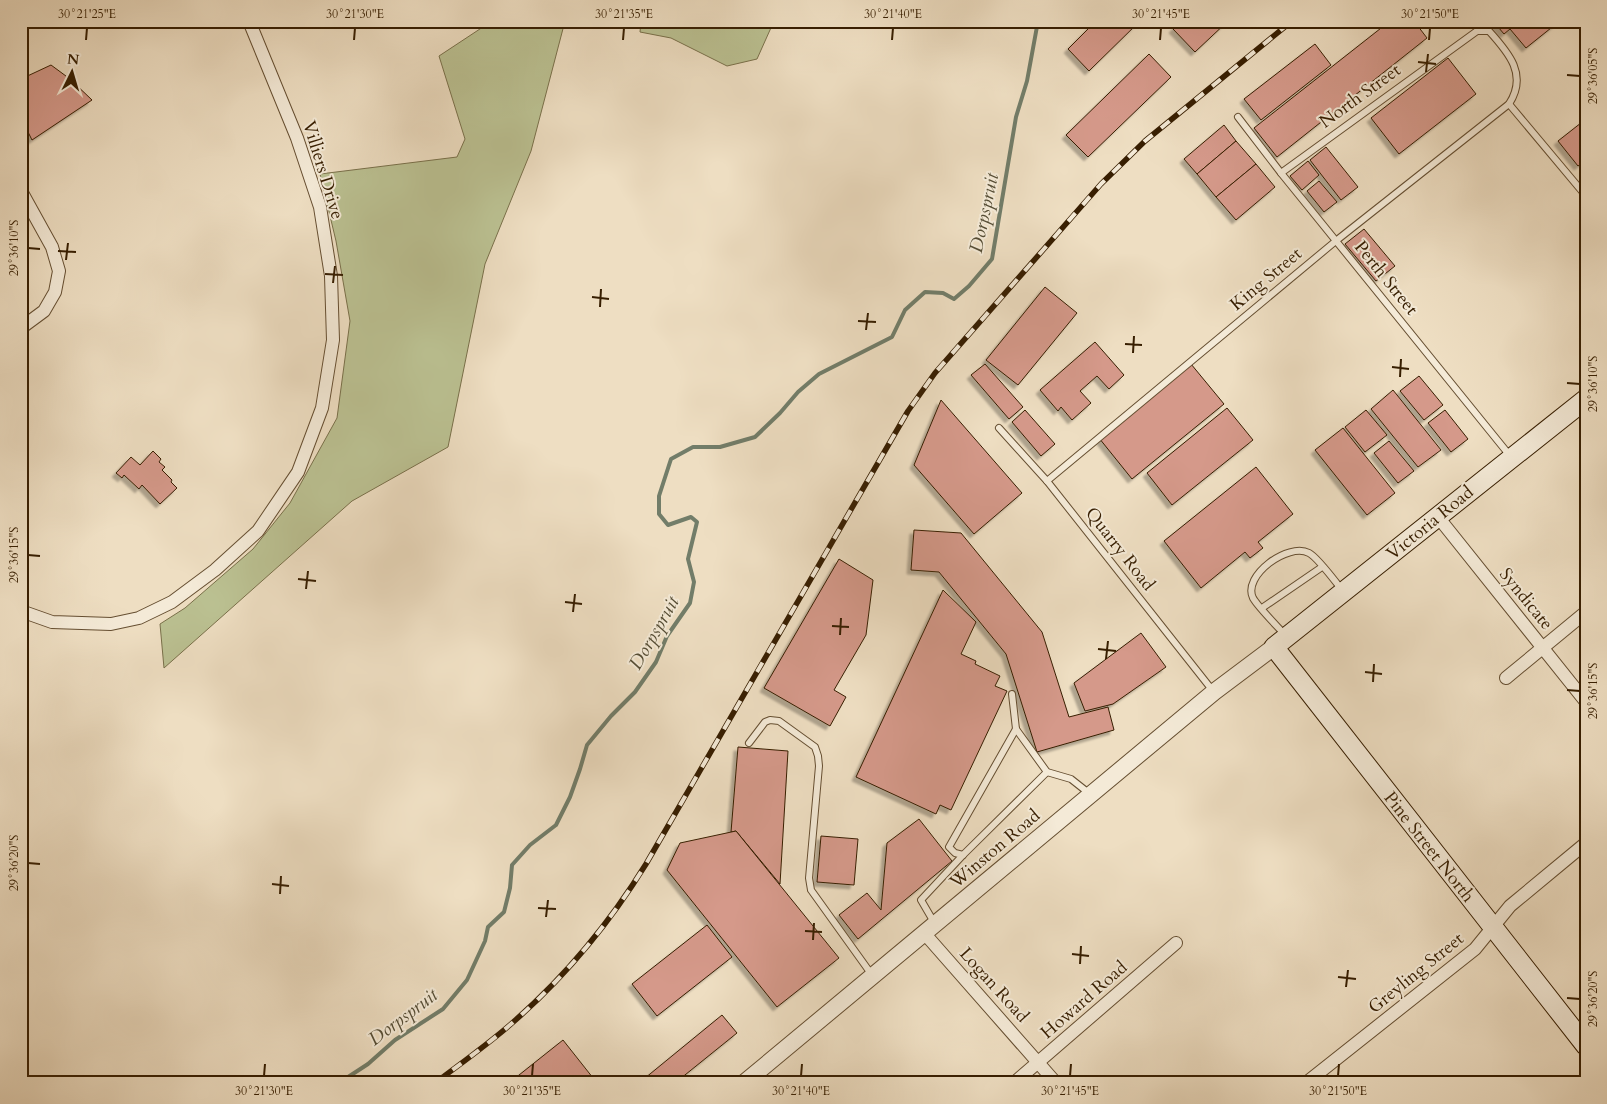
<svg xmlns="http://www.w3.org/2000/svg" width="1607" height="1104" viewBox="0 0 1607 1104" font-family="Cardo,serif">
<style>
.green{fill:#bbc192;stroke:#79704a}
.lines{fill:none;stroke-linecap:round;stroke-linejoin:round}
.stream{stroke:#727d69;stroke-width:4}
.building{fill:#d5998a;stroke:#371e01;filter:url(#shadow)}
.service-casing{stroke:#654e31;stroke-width:8}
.minor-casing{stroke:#654e31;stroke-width:14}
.tertiary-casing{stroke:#654e31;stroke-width:18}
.secondary-casing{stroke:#371e01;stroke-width:21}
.service{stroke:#f4ead7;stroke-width:6}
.minor{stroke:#f4ead7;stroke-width:12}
.tertiary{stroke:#f4ead7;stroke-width:16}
.secondary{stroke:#f4ead7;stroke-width:19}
.rail-casing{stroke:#371e01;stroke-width:5.5}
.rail{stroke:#f4ead7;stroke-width:4;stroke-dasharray:11;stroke-linecap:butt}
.ticks{fill:none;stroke:#371e01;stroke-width:2}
.labels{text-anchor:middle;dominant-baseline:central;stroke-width:4;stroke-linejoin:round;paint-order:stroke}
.street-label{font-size:18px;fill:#371e01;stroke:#f4ead7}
.water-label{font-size:19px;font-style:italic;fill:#554d35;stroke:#f4ead7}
.neatline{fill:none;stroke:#371e01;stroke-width:2}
.ticks-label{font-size:12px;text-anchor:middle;fill:#371e01}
</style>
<defs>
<filter id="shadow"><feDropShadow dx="-4" dy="4" stdDeviation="1" flood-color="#0004"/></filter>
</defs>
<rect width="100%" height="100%" fill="#eedec2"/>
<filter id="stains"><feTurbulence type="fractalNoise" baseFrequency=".004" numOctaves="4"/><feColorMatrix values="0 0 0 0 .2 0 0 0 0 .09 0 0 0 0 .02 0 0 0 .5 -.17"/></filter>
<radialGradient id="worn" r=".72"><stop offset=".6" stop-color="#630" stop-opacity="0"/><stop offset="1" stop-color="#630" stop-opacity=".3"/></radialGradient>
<g class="green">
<polygon points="492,21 565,21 531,151 485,264 448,447 352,501 164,668 160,624 185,608 253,549 290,503 337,418 350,321 336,241 320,174 457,157 465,139 439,56"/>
<polygon points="641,21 774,21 757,59 727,66 671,38 640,32"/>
</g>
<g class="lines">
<polyline class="stream" points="336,1083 345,1079 368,1064 395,1040 443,1009 467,980 485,941 488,927 504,912 510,888 512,865 530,845 556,825 570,797 580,769 587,745 611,716 635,692 656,662 667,636 690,603 694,582 688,559 697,522 691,517 668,525 659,514 659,496 671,459 693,447 720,447 755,437 780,413 798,392 819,374 892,337 905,310 925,292 943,293 954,299 969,286 992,259 1016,117 1027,81 1038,21"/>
</g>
<g class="building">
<polygon points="1096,21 1140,21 1089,71 1068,49"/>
<polygon points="1181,21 1228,21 1195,52 1173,29"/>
<polygon points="1390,21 1414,21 1427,38 1277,157 1254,128"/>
<polygon points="1493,21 1553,21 1556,24 1526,48 1510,29 1504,34"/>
<polygon points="1315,44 1331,65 1261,120 1244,99"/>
<polygon points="1149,54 1171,77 1088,157 1066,135"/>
<polygon points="1448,58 1476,94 1399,154 1371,118"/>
<polygon points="51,65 70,79 92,100 32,140 21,118 21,79"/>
<polygon points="1586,119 1586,160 1578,166 1558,141"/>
<polygon points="1224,125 1236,141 1197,174 1184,159"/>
<polygon points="1236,141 1256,164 1216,197 1197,174"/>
<polygon points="1326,147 1358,187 1341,200 1310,160"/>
<polygon points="1308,161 1319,175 1302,190 1290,176"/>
<polygon points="1256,164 1275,187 1236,220 1216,197"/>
<polygon points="1319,181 1337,202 1324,212 1307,191"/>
<polygon points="1364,229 1395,266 1376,281 1345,244"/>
<polygon points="1045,287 1077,313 1018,385 986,360"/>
<polygon points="1095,342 1124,375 1109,389 1097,376 1080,391 1091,403 1072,420 1061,407 1058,411 1040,390"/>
<polygon points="985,364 1023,407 1009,419 971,375"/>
<polygon points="1191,364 1224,404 1132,479 1099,438"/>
<polygon points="1419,376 1443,405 1424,420 1400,391"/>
<polygon points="1393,390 1441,450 1418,467 1371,409"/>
<polygon points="941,400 1022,493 974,534 914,465"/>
<polygon points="1227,408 1253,440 1172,505 1147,473"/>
<polygon points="1025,410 1055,444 1041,456 1012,422"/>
<polygon points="1366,410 1387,435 1365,452 1345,427"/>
<polygon points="1445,410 1468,439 1451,452 1428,423"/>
<polygon points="1343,428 1395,493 1367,515 1315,450"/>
<polygon points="1389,441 1414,471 1398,483 1374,453"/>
<polygon points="153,451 161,459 159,462 165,467 162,470 172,480 171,482 177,488 160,504 142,485 139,489 124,475 122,478 116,473 131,457 140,465"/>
<polygon points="1256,467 1293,514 1258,542 1263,548 1250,558 1245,552 1201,588 1164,541"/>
<polygon points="914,530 961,533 1042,632 1069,717 1108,707 1114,730 1037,752 1006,654 939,572 911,570"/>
<polygon points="839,559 873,580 866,635 834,690 846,697 830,726 764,688"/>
<polygon points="943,590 976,622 961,654 976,661 975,664 1000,676 995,686 1007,691 951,810 940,805 936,814 856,777"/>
<polygon points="1141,633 1166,667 1113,704 1085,711 1074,683"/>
<polygon points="738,747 788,751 780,884 736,831 731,832"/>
<polygon points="919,819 952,861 858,939 839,915 867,893 881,910 887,843"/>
<polygon points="736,831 839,958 777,1007 667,870 680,843"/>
<polygon points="821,836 858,839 854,885 817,882"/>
<polygon points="707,925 732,957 657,1016 632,984"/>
<polygon points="722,1015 737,1033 675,1083 639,1083"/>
<polygon points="563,1040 597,1083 509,1083"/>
</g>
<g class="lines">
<defs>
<g id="service">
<polyline points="1509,104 1586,196"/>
<polyline points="1238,117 1281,173 1511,457"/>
<polyline points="999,428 1047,481 1213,691"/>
<path d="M1047 481 1337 240 1509 104C1528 75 1509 53 1489 31H1477L1281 173"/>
<polyline points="1262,608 1322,567"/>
<path d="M1286 636C1278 627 1258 607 1253 598 1242 576 1288 542 1309 553 1317 557 1335 581 1342 590"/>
<polyline points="1012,694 1016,729 1047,772 1071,779 1090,794"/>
<polyline points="749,743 765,722 770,720 779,721 815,747 818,756 819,766 809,878 811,890 872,975"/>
<polyline points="963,855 955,853 949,847 1016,729"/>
<polyline points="935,924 921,900 963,855 1047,772"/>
</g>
<g id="minor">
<polyline points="21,191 52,247 59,271 55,292 44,311 21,328"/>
<polyline points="1438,517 1586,702"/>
<polyline points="21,611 52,622 111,624 139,618 172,602 215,570 258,531 298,472 322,408 333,340 331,276 320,207 297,138 249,21"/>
<polyline points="1506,678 1586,612"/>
<polyline points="925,934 1056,1083"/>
<polyline points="1014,1083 1176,943"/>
<polyline points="1306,1083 1475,949 1510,906 1586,843"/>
</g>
<polyline id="tertiary" points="744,1083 1214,692 1274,647"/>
<polyline id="secondary" points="1586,399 1274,647 1586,1046"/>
</defs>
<use href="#service" class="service-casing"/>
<use href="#minor" class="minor-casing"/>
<use href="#tertiary" class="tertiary-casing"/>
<use href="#secondary" class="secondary-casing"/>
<use href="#service" class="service"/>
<use href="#minor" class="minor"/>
<use href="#tertiary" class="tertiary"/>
<use href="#secondary" class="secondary"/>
<defs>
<path id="rail" d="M435 1083C460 1064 487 1045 511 1024 564 978 609 924 646 864L908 411 935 373 1101 184 1145 141 1292 21"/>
</defs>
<use href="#rail" class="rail-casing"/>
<use href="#rail" class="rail"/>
</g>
<path class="ticks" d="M86 40 87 28M354 40 355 28M623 40 624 28M892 40 893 28M1160 40 1161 28M1429 40 1430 28M1418 62 1436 64M1426 72 1428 54M1567 75 1580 76M28 248 40 249M58 251 76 252M66 260 68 243M325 274 343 275M333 283 335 266M592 297 609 299M600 307 601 289M858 321 876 322M866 330 868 313M1125 344 1142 345M1133 353 1134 336M1392 367 1409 369M1400 377 1401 359M1567 383 1580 384M28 555 40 556M298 579 316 581M306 589 308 571M565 602 582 604M573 612 575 594M832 626 849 627M840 635 841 618M1098 649 1116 651M1106 659 1108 641M1365 672 1382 674M1373 682 1374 664M1567 690 1580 691M28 863 40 864M272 884 289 886M280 894 281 876M538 908 556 909M546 917 548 900M805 931 822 932M813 940 814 923M1072 954 1089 956M1080 964 1081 946M1338 977 1356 979M1346 987 1348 970M1567 998 1580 999M264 1076 265 1064M532 1076 533 1064M801 1076 802 1064M1070 1076 1071 1064M1338 1076 1339 1064"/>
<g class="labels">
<g class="street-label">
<text transform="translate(1360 96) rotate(-36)">North Street</text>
<text transform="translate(323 170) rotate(73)">Villiers Drive</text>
<text transform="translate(1386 278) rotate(51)">Perth Street</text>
<text transform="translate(1266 279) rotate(-40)">King Street</text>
<text transform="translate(1430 523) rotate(-39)">Victoria Road</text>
<text transform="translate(1120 549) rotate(52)">Quarry Road</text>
<text transform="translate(1526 599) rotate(51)">Syndicate</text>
<text transform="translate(1429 847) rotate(52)">Pine Street North</text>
<text transform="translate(995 849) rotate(-40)">Winston Road</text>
<text transform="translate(1416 973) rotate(-39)">Greyling Street</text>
<text transform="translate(994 985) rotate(48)">Logan Road</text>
<text transform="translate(1084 1000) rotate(-41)">Howard Road</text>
</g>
<g class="water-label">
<text transform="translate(984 213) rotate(-78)">Dorpspruit</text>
<text transform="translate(654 633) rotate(-60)">Dorpspruit</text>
<text transform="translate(403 1017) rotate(-37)">Dorpspruit</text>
</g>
</g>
<rect width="1607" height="1104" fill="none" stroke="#eedec2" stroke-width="55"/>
<g transform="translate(72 72) rotate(5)" stroke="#f4ead7" stroke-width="4" paint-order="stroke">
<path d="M0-4L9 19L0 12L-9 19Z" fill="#371e01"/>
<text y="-8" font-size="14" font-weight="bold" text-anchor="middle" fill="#371e01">N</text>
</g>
<rect x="28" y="28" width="1552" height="1048" class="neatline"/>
<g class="ticks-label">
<text x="87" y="18">30°21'25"E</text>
<text x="355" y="18">30°21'30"E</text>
<text x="624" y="18">30°21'35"E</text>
<text x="893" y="18">30°21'40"E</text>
<text x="1161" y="18">30°21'45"E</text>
<text x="1430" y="18">30°21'50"E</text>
<text transform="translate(1593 76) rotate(-90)" y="4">29°36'05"S</text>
<text transform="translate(14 248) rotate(-90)" y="4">29°36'10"S</text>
<text transform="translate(1593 384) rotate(-90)" y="4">29°36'10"S</text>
<text transform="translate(14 555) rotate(-90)" y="4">29°36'15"S</text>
<text transform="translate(1593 691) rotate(-90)" y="4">29°36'15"S</text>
<text transform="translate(14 863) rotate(-90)" y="4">29°36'20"S</text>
<text transform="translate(1593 999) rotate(-90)" y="4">29°36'20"S</text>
<text x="264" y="1095">30°21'30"E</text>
<text x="532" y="1095">30°21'35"E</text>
<text x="801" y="1095">30°21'40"E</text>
<text x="1070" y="1095">30°21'45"E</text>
<text x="1338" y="1095">30°21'50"E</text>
</g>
<rect width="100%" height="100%" filter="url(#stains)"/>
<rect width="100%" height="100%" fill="url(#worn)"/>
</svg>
